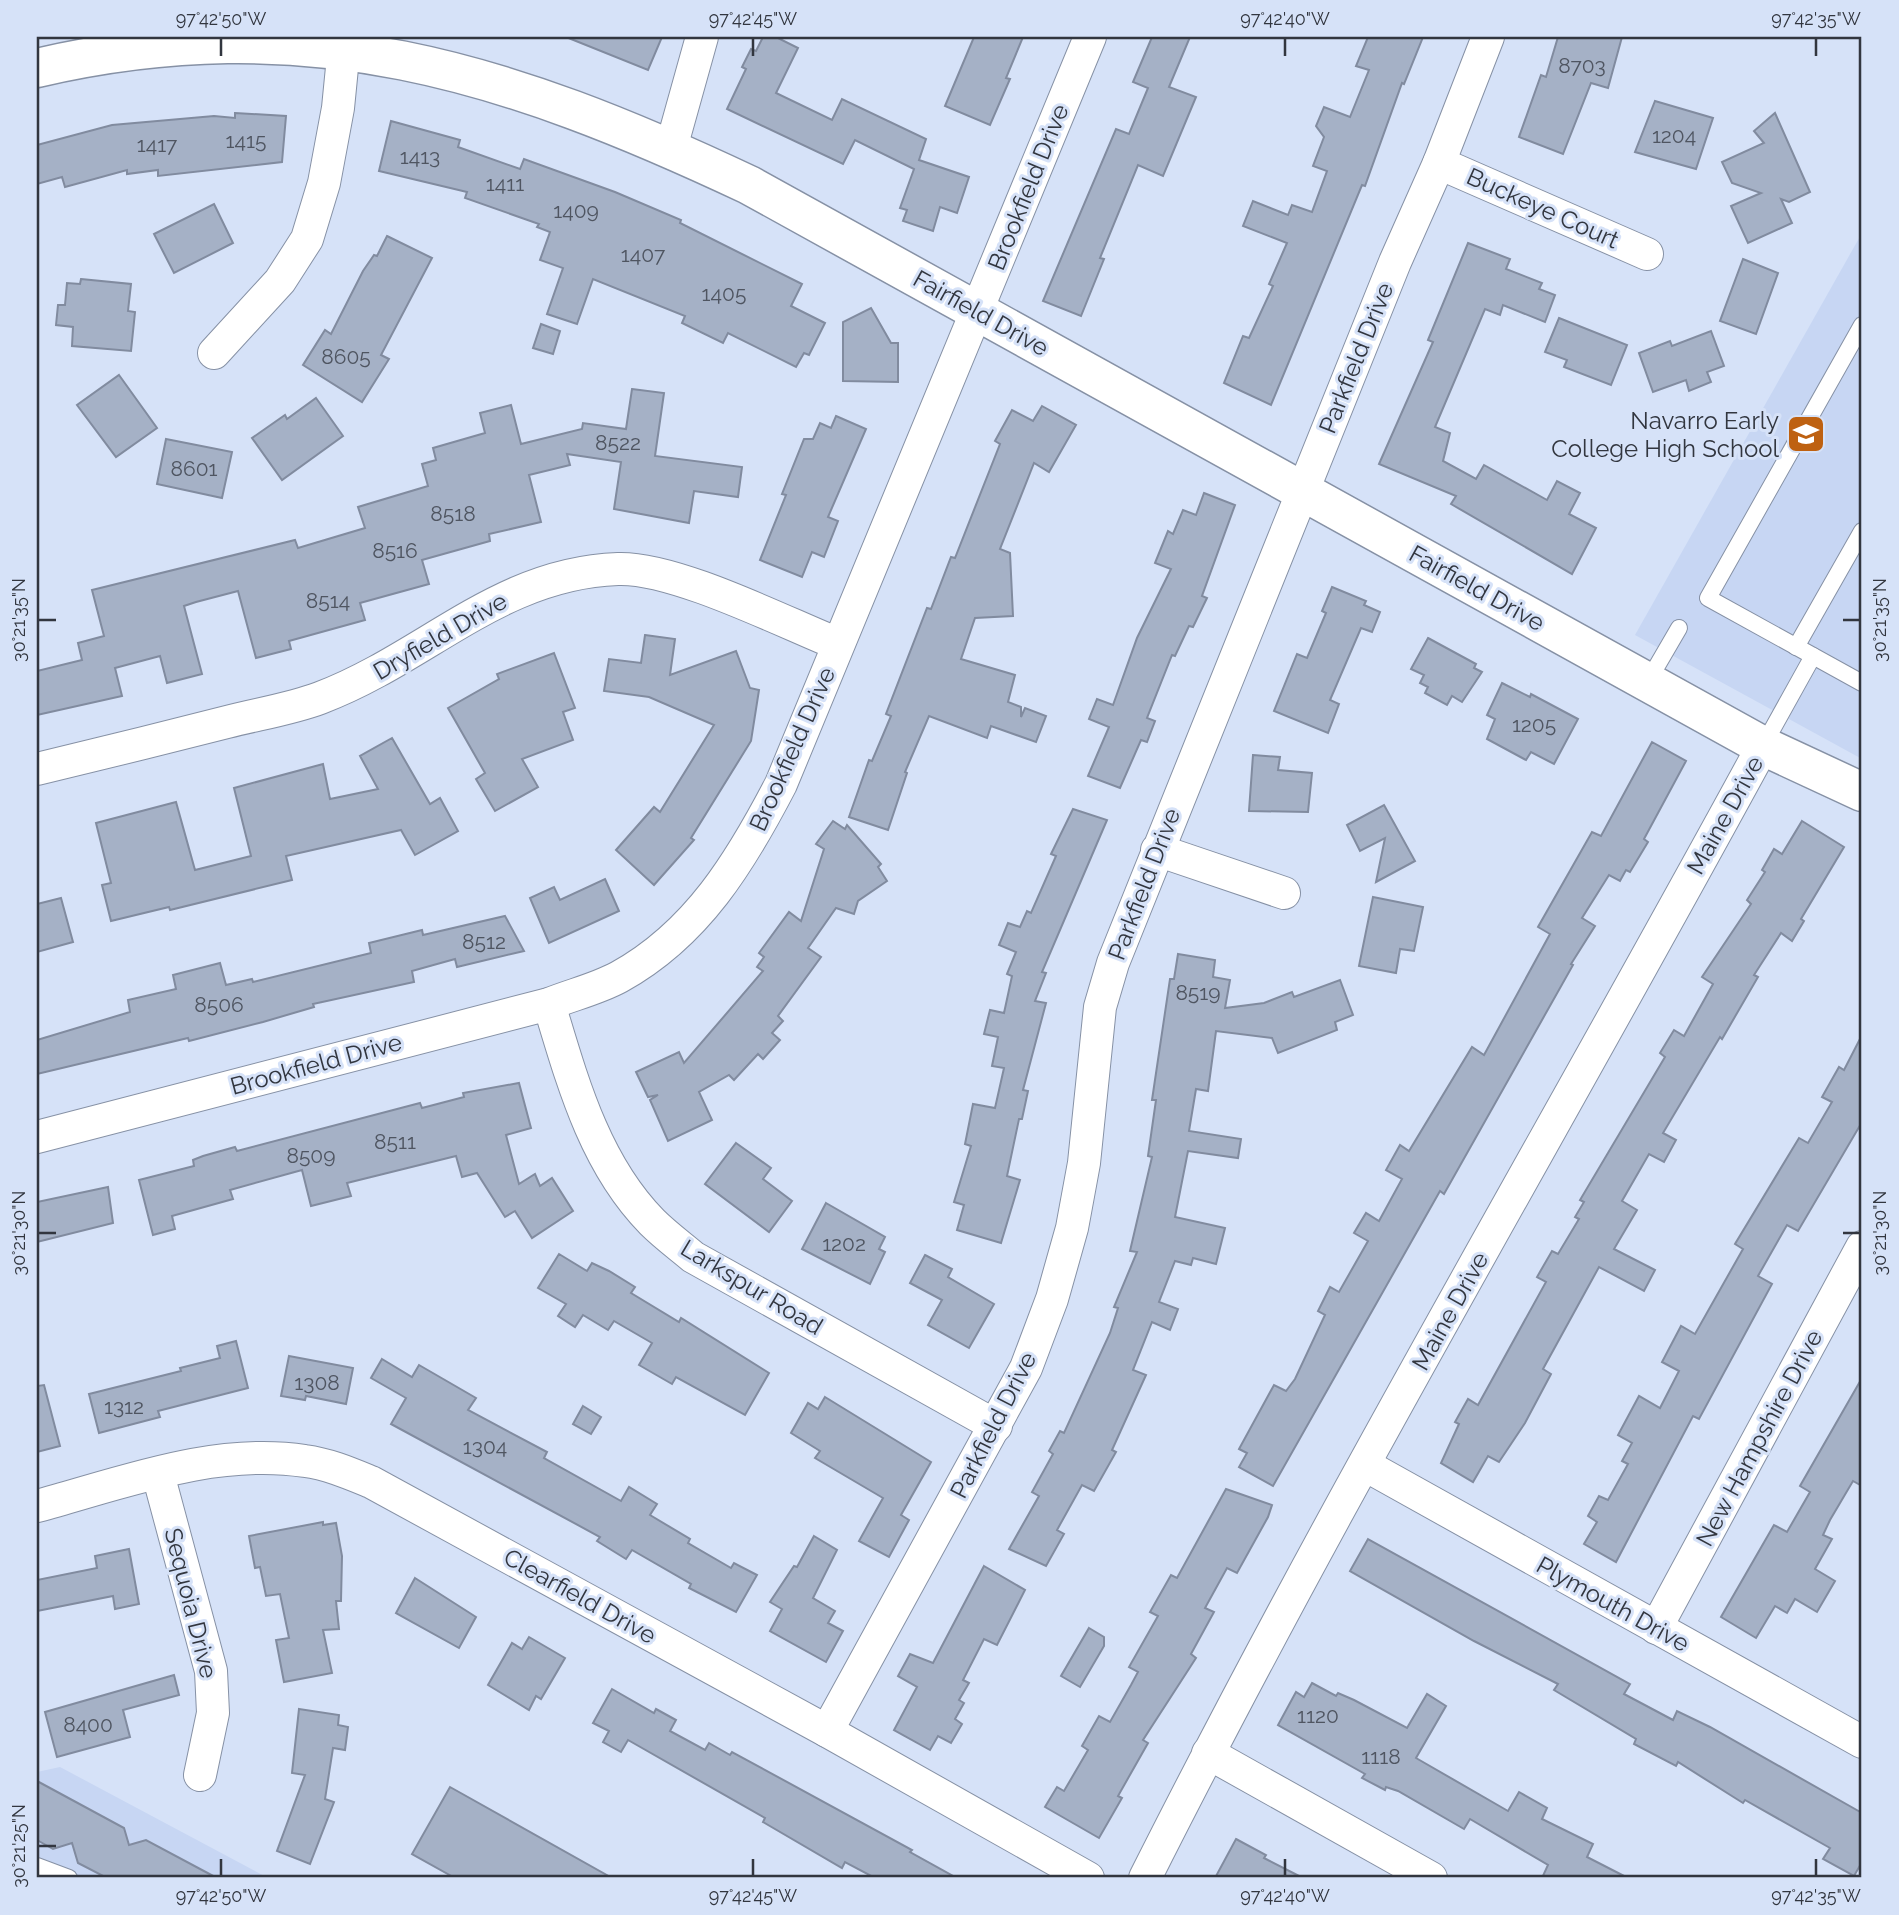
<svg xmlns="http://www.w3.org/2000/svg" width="1899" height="1915" viewBox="0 0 1899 1915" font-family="Raleway,sans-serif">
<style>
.built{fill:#c7d6f3}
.building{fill:#a5b1c6;stroke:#818b9f;stroke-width:2}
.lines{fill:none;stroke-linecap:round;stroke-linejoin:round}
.lane-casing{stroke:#8691a5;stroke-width:18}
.street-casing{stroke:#8691a5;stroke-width:34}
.secondary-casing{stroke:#8691a5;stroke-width:41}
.lane{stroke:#fff;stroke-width:16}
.street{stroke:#fff;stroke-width:32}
.secondary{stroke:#fff;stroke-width:38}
.ticks{fill:none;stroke:#32363f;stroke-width:2.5}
.labels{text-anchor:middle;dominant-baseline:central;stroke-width:6;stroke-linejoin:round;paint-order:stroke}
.number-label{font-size:21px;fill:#4f5561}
.street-label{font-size:24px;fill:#32363f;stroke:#d6e2f8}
.poi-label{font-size:24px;fill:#32363f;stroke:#d6e2f8;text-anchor:end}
.neatline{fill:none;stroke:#32363f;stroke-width:2.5}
.ticks-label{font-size:18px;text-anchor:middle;fill:#32363f}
</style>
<rect width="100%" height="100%" fill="#d6e2f8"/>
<g class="built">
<polygon points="1862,233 1862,759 1635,635"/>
<polygon points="60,1767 268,1878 37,1878 37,1772"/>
</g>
<g class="building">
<polygon points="566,37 662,37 648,70"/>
<polygon points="763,37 776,37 798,48 776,93 832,120 842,99 926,139 919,160 969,177 957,213 940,207 933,231 903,221 907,210 900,208 914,169 855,140 843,164 727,109 746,69 742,67 751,49 756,51"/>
<polygon points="974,37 1023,37 1006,78 1010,79 990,125 945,106"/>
<polygon points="1152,37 1190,37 1169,87 1196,97 1163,176 1138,165 1100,258 1104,259 1081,316 1043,301 1116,129 1129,134 1148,88 1133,82"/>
<polygon points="1368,37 1423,37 1404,84 1402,83 1365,186 1362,185 1271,405 1224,383 1243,336 1249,338 1273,286 1269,284 1287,243 1243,226 1253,201 1288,215 1292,205 1312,212 1327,171 1313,166 1324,137 1316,126 1324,107 1350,117 1369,70 1356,66"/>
<polygon points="1558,37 1622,37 1608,88 1591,83 1563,154 1519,137 1541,75 1546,77"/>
<polygon points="1655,101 1713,118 1696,169 1635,152"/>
<polygon points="235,113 286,116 282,162 158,176 158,170 127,174 127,170 65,187 62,177 37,184 37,145 112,125 214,116 235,118"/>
<polygon points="1775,113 1810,192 1789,202 1781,199 1792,223 1748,243 1731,206 1761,193 1732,183 1722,162 1764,143 1754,131"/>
<polygon points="391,121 460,140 458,147 520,169 524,159 615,192 681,220 680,223 802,284 791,306 825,323 809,355 804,353 796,367 728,333 723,343 682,323 685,316 593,279 577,324 547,314 563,268 540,260 550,232 537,227 539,224 465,198 467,192 379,171"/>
<polygon points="214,204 233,243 174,273 154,234"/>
<polygon points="387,236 432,258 381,355 389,359 362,402 303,365 325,330 331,334 363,271 374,255 377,256"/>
<polygon points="1468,243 1510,259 1506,269 1542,283 1539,289 1555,295 1545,322 1503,305 1500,315 1485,309 1435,427 1450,433 1443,461 1476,479 1484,465 1547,500 1557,481 1580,493 1569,514 1596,528 1572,574 1451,504 1456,496 1379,464 1433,342 1428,340"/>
<polygon points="1743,259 1778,273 1756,334 1720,321"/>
<polygon points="81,279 131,284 128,311 135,312 131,351 72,346 73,327 56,325 58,305 65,305 67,283 80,284"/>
<polygon points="871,308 891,343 898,343 898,382 843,381 843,322"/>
<polygon points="1559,318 1627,345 1611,385 1564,367 1567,360 1545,352"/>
<polygon points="541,324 560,331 553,354 533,348"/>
<polygon points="1711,331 1724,366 1707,372 1711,382 1689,391 1686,380 1653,392 1639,353 1670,341 1672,346"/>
<polygon points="119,375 157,428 116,457 77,405"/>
<polygon points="632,389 664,393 655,456 742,467 738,497 694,491 689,523 614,509 621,462 567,454 570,465 529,475 541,522 489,534 490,541 422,560 429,584 360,603 365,620 289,641 291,649 256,658 238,591 196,602 184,606 202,674 167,683 160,656 115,668 122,696 37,715 37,671 82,660 78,643 104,636 92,590 295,540 298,548 365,528 358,507 428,486 422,464 436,460 433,448 485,433 480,413 511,405 521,444 582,429 583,423 626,429"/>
<polygon points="316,398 343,436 282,480 252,438 285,415 287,419"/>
<polygon points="1042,406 1076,425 1049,472 1034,463 1000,549 1010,553 1013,616 975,618 961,659 1015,675 1008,702 1021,707 1021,717 1025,708 1046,716 1036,742 991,726 987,738 929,716 905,772 907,773 888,830 849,817 869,760 872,761 891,716 886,714 927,608 931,609 951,557 955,558 1000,444 995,441 1012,410 1033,421"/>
<polygon points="836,416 866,429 828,517 838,521 824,557 812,552 802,577 760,560 786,495 782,494 804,439 813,439 820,423 831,428"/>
<polygon points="166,439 232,452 222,498 157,484"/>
<polygon points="1204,493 1235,505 1202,596 1207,598 1193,627 1189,626 1175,656 1172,655 1147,718 1155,721 1147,742 1141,740 1120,788 1088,776 1109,727 1089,719 1097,699 1113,705 1137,638 1171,569 1155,563 1168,531 1173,534 1183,510 1196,515"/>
<polygon points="1332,587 1366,601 1364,605 1380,612 1372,632 1361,628 1330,700 1339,704 1328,733 1274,711 1297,654 1307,658 1326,613 1322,611"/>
<polygon points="645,635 675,639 670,675 736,651 750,688 759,690 751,741 691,838 694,840 654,885 616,850 654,807 660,812 714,725 649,697 604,691 609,659 641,663"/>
<polygon points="1428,638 1476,664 1474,668 1482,672 1462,702 1452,696 1447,705 1425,693 1428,687 1420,683 1424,675 1411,669"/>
<polygon points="554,653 575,708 563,712 573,740 522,759 538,787 495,811 476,779 485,773 448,708 499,679 497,674"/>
<polygon points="1502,683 1530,697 1531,694 1578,719 1554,764 1531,752 1526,760 1487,739 1495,719 1487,715"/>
<polygon points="392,738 430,804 440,798 458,831 415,855 401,830 286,856 292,880 170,910 169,907 111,921 102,885 111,883 96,823 176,802 195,870 251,856 234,788 323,764 330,799 378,789 360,756"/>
<polygon points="1652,742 1686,761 1644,839 1648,842 1630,872 1626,870 1620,881 1609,875 1582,918 1595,926 1571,964 1573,965 1444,1194 1440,1191 1273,1486 1239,1467 1247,1453 1239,1449 1274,1385 1286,1391 1295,1379 1325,1315 1318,1311 1330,1287 1339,1292 1368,1241 1354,1233 1366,1213 1379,1221 1402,1179 1386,1170 1400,1145 1409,1151 1472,1047 1484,1055 1550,934 1538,927 1592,832 1601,836"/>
<polygon points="1253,755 1280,757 1278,770 1312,773 1308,812 1249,811"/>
<polygon points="1384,805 1415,861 1376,882 1385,838 1360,851 1347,825"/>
<polygon points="1073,809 1107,820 1042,972 1046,973 1035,1001 1046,1003 1023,1090 1028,1091 1022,1119 1019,1119 1007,1176 1020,1180 1001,1243 957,1230 964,1205 954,1202 971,1146 965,1144 973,1104 995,1108 1004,1068 992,1066 998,1037 984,1034 990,1010 1004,1013 1012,976 1007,974 1016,952 999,945 1008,923 1020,927 1027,911 1031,913 1056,856 1051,854"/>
<polygon points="833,821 845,829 847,825 881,864 878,867 887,881 858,901 854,914 836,908 808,948 821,957 778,1016 783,1021 772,1033 780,1040 763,1059 758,1054 734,1080 729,1075 699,1092 712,1120 668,1141 650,1100 658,1095 648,1097 636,1072 679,1052 684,1063 763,971 757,967 764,957 759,953 789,912 801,921 824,849 816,844"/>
<polygon points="1802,821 1844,847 1801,919 1804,921 1792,941 1781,933 1754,975 1758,977 1722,1039 1720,1037 1663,1133 1676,1140 1664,1162 1649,1154 1622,1201 1637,1210 1614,1249 1655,1270 1644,1291 1599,1267 1543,1369 1551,1374 1525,1423 1499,1462 1488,1456 1473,1482 1441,1463 1459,1424 1455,1422 1468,1399 1478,1405 1546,1282 1537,1277 1552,1251 1558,1254 1579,1219 1575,1217 1584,1202 1580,1200 1665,1057 1660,1053 1674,1030 1684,1036 1713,984 1702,977 1751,904 1747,900 1765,872 1762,870 1774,849 1782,854"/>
<polygon points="605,879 619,911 549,943 530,898 554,887 560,900"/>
<polygon points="1373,897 1423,907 1414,951 1400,949 1396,973 1359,966"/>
<polygon points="61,898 73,942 37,952 37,904"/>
<polygon points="505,916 524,951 457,967 455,959 412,971 414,982 313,1004 314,1007 263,1022 189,1041 188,1038 37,1074 37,1040 130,1012 128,1000 176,989 173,975 220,963 226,985 252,979 253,982 371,953 369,943 422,930 423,935"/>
<polygon points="1178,954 1215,960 1213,977 1230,980 1225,1008 1264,1003 1292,992 1294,997 1340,980 1353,1015 1335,1022 1337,1030 1278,1053 1272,1038 1216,1031 1208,1091 1196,1089 1189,1131 1241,1139 1238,1158 1188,1151 1175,1217 1225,1228 1216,1264 1193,1258 1191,1265 1175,1261 1159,1302 1178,1309 1170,1330 1152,1322 1133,1370 1146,1375 1112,1450 1116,1452 1094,1491 1082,1485 1057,1530 1064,1534 1046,1566 1009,1549 1039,1496 1032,1492 1053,1454 1049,1451 1060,1431 1064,1433 1110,1333 1118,1308 1114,1307 1137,1252 1130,1251 1152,1157 1148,1156 1156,1100 1152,1100 1170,979 1174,979"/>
<polygon points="1862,1035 1862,1122 1798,1231 1787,1225 1758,1276 1772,1284 1699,1419 1693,1416 1616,1562 1584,1544 1597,1522 1588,1516 1599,1496 1608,1500 1628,1464 1622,1461 1632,1443 1618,1435 1639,1396 1660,1408 1679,1371 1662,1362 1681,1326 1695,1334 1743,1249 1735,1244 1799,1138 1808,1143 1832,1102 1822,1097 1839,1067 1844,1070"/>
<polygon points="519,1083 531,1128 506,1135 519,1184 535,1174 540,1186 552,1178 573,1211 532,1238 515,1211 505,1217 477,1173 462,1177 456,1156 347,1183 351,1196 311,1206 302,1170 230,1190 233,1199 172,1216 175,1229 153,1235 139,1180 194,1166 193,1160 203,1156 235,1147 237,1151 420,1103 422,1108 464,1097 463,1093"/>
<polygon points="736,1143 771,1168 763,1179 792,1201 769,1232 705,1184"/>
<polygon points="108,1187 113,1223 37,1242 37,1202"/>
<polygon points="826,1203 885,1237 879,1249 885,1252 870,1284 802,1249"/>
<polygon points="559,1254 587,1271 592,1263 609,1271 635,1287 631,1293 679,1322 681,1318 769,1373 745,1415 676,1377 672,1384 639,1365 652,1343 614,1321 608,1330 583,1315 575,1327 558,1316 566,1304 538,1288"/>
<polygon points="925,1255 952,1269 948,1277 994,1304 969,1348 928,1325 942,1300 910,1283"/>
<polygon points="236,1341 248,1388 158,1411 160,1417 99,1433 89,1394 181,1371 180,1368 220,1358 217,1346"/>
<polygon points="289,1356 353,1368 346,1404 306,1396 305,1400 281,1396"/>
<polygon points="382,1359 412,1377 419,1365 476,1398 468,1410 547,1452 544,1458 621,1501 629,1487 657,1504 650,1515 690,1539 688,1543 731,1568 734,1563 757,1575 736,1612 689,1588 691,1584 632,1550 626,1559 597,1541 600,1537 391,1424 406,1398 371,1378"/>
<polygon points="1862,1378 1862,1486 1853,1481 1830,1520 1823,1535 1832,1539 1815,1569 1835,1581 1817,1612 1795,1599 1787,1613 1775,1606 1756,1638 1721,1617 1774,1525 1787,1532 1810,1492 1800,1486"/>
<polygon points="44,1385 60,1446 37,1452 37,1386"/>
<polygon points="825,1397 931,1462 901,1515 909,1520 889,1557 859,1541 883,1498 815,1458 820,1451 791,1433 808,1403 818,1409"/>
<polygon points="583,1406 601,1417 591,1434 573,1424"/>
<polygon points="1226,1489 1272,1505 1268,1517 1237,1573 1227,1568 1205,1608 1214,1612 1191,1654 1196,1658 1143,1740 1148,1743 1118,1796 1122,1798 1099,1838 1045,1807 1057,1787 1064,1791 1088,1750 1082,1746 1099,1716 1110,1722 1131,1685 1138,1672 1129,1667 1158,1616 1150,1612 1171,1575 1177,1578"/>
<polygon points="323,1522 323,1525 336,1523 342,1556 341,1601 336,1601 339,1629 323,1630 332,1673 284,1682 276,1640 289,1638 280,1594 266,1596 260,1567 255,1568 249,1536"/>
<polygon points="814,1536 837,1550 813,1598 835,1611 828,1623 843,1631 826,1662 770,1631 782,1609 770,1602 794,1566 797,1567"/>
<polygon points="1368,1539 1630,1684 1624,1694 1673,1720 1677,1711 1710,1727 1862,1813 1862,1862 1854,1876 1823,1859 1830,1848 1745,1800 1743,1803 1678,1762 1676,1766 1634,1744 1636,1739 1554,1690 1558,1684 1474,1641 1350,1571"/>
<polygon points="129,1549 139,1604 115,1609 113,1596 37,1611 37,1580 97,1568 95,1556"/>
<polygon points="984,1566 1025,1590 997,1645 984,1639 963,1680 969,1683 959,1700 964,1703 955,1719 962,1724 951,1743 938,1736 930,1750 894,1730 917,1687 898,1676 910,1654 933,1663"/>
<polygon points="415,1578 476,1617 459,1648 396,1613"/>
<polygon points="1089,1628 1104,1637 1104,1646 1080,1687 1061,1676"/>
<polygon points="529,1637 565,1658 541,1699 536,1696 529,1710 488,1685 512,1643 522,1649"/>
<polygon points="174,1675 179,1695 123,1710 130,1737 57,1757 45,1712"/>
<polygon points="1312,1683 1336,1696 1338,1693 1354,1700 1407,1728 1427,1694 1446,1706 1416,1758 1508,1811 1519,1792 1547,1808 1542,1819 1593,1844 1587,1857 1628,1878 1542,1878 1548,1865 1470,1819 1464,1829 1398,1791 1386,1787 1385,1790 1362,1778 1365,1774 1278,1725 1296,1692 1304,1697"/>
<polygon points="612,1689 654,1713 656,1709 676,1720 670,1731 705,1750 709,1743 730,1755 732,1752 912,1850 910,1852 957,1878 875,1878 845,1862 842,1868 763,1822 765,1818 628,1740 621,1752 603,1742 609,1731 593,1723"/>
<polygon points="299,1709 339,1715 338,1725 348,1727 345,1750 333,1748 325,1799 334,1802 310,1864 277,1851 305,1775 292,1773"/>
<polygon points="37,1781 124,1828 129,1845 146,1840 217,1878 107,1878 78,1863 72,1843 53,1849 37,1840"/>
<polygon points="450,1787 612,1878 455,1878 412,1854"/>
<polygon points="1236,1839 1266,1855 1264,1858 1303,1878 1215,1878"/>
</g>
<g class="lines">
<defs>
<g id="lane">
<polyline points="1862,325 1708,598 1862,683"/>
<polyline points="1796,647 1862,531"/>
<polyline points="1647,683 1679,628"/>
<polyline points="1763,746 1813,656"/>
<polyline points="37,1866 69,1878"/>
</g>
<g id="street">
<polyline points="671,148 702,37"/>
<polyline points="1439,163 1647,254"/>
<polyline points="214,353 280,281 307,239 324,183 338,108 345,37"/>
<path d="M37 769C100 754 164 738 227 722 258 714 291 709 320 698 426 658 499 573 618 569 675 567 783 622 838 644"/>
<polyline points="1157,850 1284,893"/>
<path d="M549 1004C572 1080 594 1163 652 1222 665 1235 680 1246 693 1257L996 1426"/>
<path d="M37 1137 549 1004C571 995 597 989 619 977 697 934 741 861 781 784L1090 37"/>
<polyline points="1365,1465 1862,1742"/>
<polyline points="158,1474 211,1671 213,1713 200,1775"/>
<path d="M37 1506C122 1483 215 1447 305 1461 328 1464 349 1473 371 1482L827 1731 1088 1878"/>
<polyline points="1656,1628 1862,1247"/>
<polyline points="827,1731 1026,1368 1052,1299 1072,1228 1084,1163 1100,1007 1113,963 1395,262 1439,163 1488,37"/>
<polyline points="1208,1753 1431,1878"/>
<path d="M1145 1878C1338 1494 1558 1124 1763 746"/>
</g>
<path id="secondary" d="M37 68C305 6 507 71 749 185L1763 746 1862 792"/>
</defs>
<use href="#lane" class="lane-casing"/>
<use href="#street" class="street-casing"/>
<use href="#secondary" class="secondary-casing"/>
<use href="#lane" class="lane"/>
<use href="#street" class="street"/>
<use href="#secondary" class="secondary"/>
</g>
<path class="ticks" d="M221 38V56M753 38V56M1285 38V56M1816 38V56M38 620H56M1843 620H1860M38 1233H56M1843 1233H1860M38 1846H56M221 1859V1876M753 1859V1876M1285 1859V1876M1816 1859V1876"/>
<defs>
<symbol id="school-square" viewBox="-11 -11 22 22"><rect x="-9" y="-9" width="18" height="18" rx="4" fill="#be6111" stroke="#d6e2f8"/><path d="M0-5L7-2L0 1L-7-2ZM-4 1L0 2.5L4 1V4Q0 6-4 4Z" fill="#fff"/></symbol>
</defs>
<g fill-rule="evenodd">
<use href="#school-square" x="1784" y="412" width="44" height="44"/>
</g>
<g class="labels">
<g class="number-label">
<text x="1582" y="65">8703</text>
<text x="1674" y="135">1204</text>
<text x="246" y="140">1415</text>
<text x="157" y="144">1417</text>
<text x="420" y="156">1413</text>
<text x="505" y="183">1411</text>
<text x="576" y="210">1409</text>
<text x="643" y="254">1407</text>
<text x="724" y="293">1405</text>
<text x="346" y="356">8605</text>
<text x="618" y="442">8522</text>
<text x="194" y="468">8601</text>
<text x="453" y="513">8518</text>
<text x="395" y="550">8516</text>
<text x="328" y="600">8514</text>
<text x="1534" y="724">1205</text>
<text x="484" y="941">8512</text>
<text x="1198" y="992">8519</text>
<text x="219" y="1004">8506</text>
<text x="395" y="1141">8511</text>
<text x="311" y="1155">8509</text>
<text x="844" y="1243">1202</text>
<text x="317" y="1382">1308</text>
<text x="124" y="1406">1312</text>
<text x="485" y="1446">1304</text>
<text x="1318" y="1715">1120</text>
<text x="88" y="1724">8400</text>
<text x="1381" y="1756">1118</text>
</g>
<g class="street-label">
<text transform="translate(1028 187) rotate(-68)">Brookfield Drive</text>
<text transform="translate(1543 208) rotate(24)">Buckeye Court</text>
<text transform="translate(981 313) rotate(29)">Fairfield Drive</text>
<text transform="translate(1356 358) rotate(-68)">Parkfield Drive</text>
<text transform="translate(1477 588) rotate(29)">Fairfield Drive</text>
<text transform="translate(440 636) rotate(-30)">Dryfield Drive</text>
<text transform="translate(792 749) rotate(-66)">Brookfield Drive</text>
<text transform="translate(1725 815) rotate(-61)">Maine Drive</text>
<text transform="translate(1144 884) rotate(-69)">Parkfield Drive</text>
<text transform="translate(316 1064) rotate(-15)">Brookfield Drive</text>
<text transform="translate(752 1287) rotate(31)">Larkspur Road</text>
<text transform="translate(1450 1311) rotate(-61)">Maine Drive</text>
<text transform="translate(993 1425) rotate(-63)">Parkfield Drive</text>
<text transform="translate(1759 1438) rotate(-62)">New Hampshire Drive</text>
<text transform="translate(580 1596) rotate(29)">Clearfield Drive</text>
<text transform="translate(191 1603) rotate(76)">Sequoia Drive</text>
<text transform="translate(1613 1604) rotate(29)">Plymouth Drive</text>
</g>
<g class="poi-label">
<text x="1779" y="420">Navarro Early<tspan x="1779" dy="28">College High School</tspan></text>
</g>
</g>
<rect width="1899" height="1915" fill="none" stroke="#d6e2f8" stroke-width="77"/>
<rect x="38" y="38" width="1822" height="1838" class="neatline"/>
<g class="ticks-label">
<text x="221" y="25">97°42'50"W</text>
<text x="753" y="25">97°42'45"W</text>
<text x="1285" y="25">97°42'40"W</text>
<text x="1816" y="25">97°42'35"W</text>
<text transform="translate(19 620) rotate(-90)" y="6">30°21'35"N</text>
<text transform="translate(1880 620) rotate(-90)" y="6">30°21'35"N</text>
<text transform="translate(19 1233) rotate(-90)" y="6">30°21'30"N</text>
<text transform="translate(1880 1233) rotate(-90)" y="6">30°21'30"N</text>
<text transform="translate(19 1846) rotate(-90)" y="6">30°21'25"N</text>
<text x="221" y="1902">97°42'50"W</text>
<text x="753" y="1902">97°42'45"W</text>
<text x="1285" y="1902">97°42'40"W</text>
<text x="1816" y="1902">97°42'35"W</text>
</g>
</svg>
